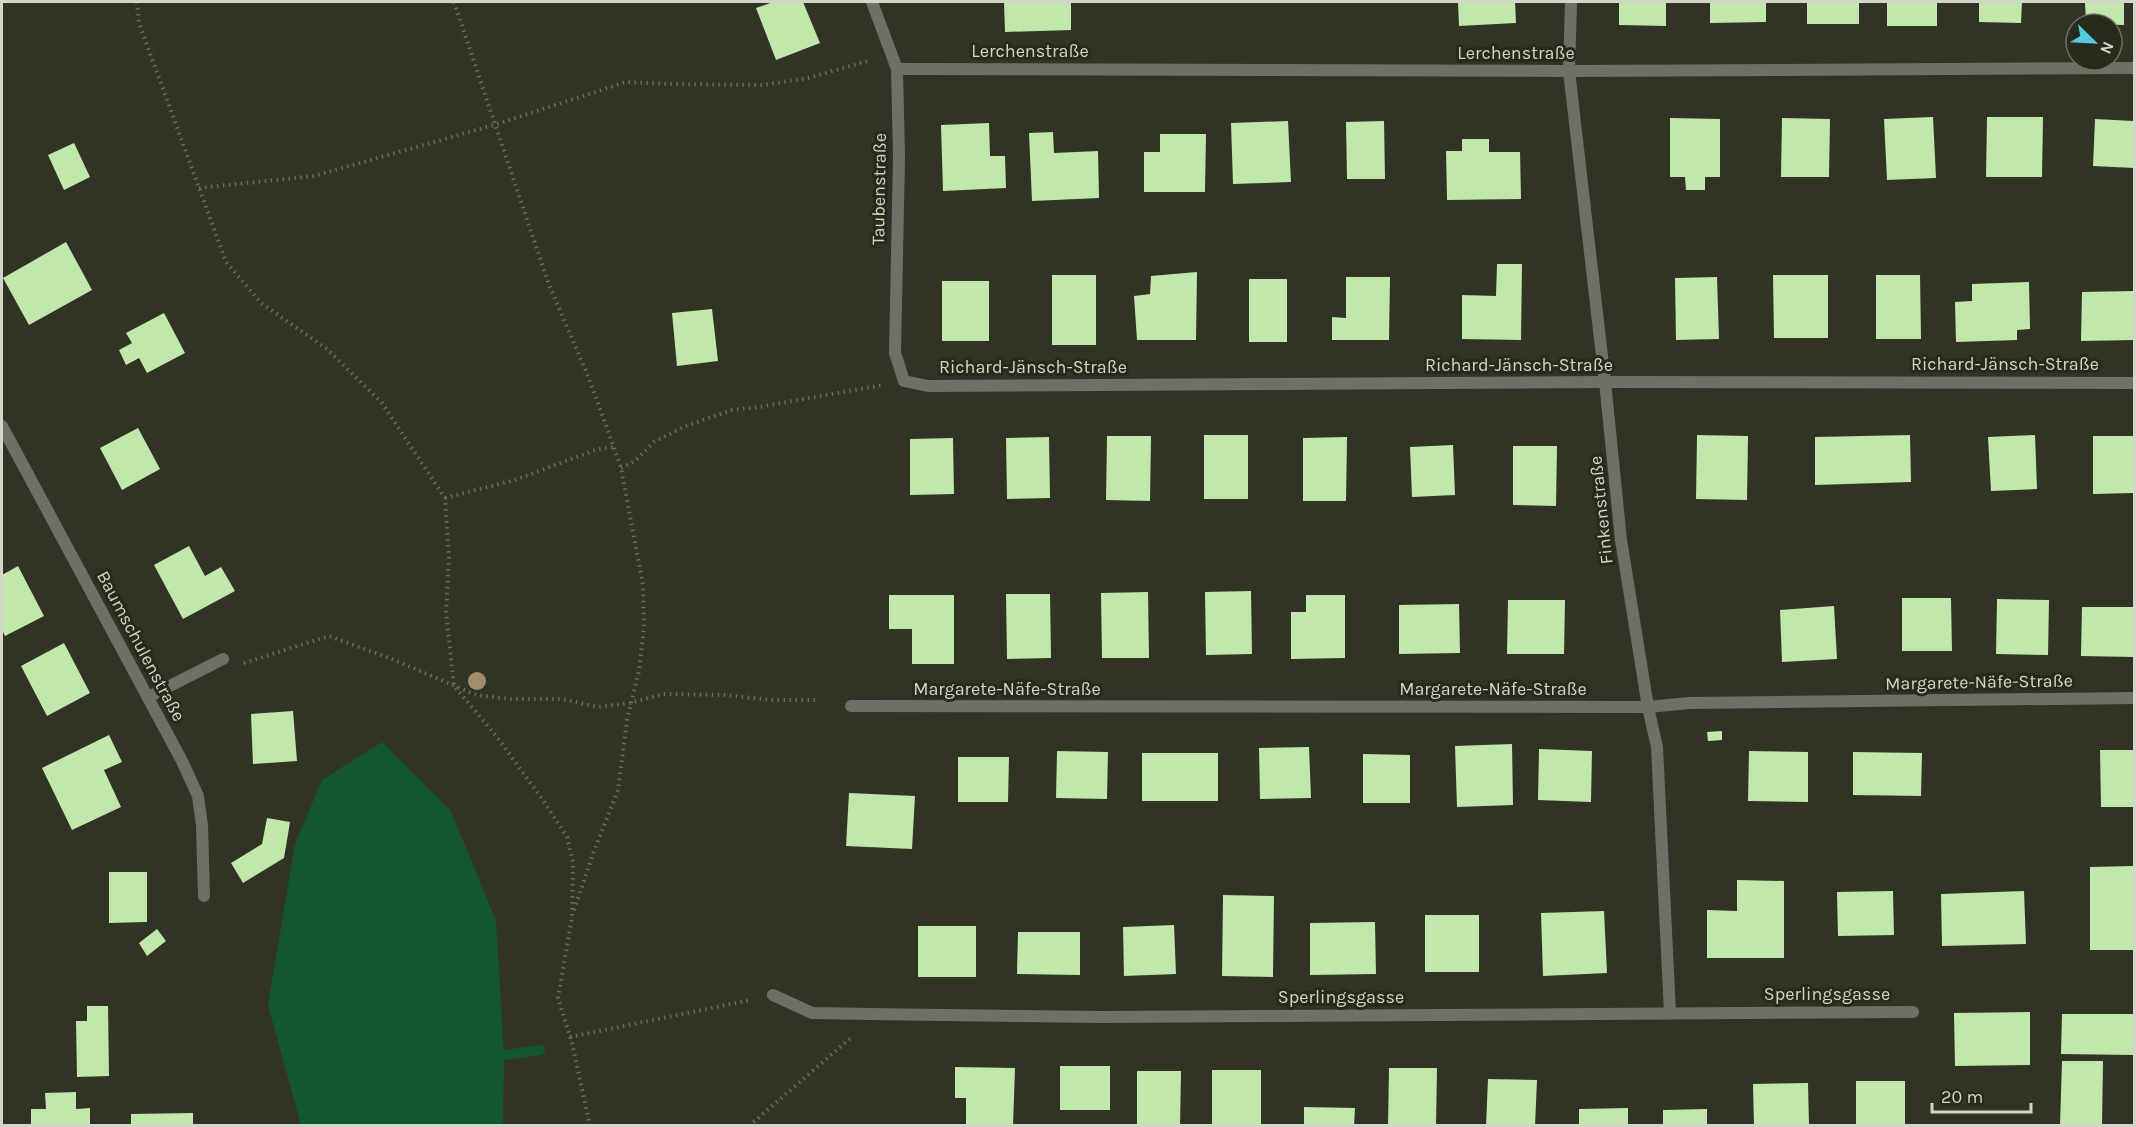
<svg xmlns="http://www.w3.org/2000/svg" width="2136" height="1127" viewBox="0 0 2136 1127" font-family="Karla,sans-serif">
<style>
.water{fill:#125630}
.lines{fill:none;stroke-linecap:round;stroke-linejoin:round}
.stream{stroke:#125630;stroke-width:10}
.building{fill:#c0e8aa}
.path{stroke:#686b5d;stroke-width:4;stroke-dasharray:1.5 4.5;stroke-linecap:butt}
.service{stroke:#706f67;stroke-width:12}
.minor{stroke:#706f67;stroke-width:12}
.tree{fill:#a08e6d}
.labels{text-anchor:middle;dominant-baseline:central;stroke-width:6;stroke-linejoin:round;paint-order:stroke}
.street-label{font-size:18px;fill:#d3d5cb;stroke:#282a1b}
</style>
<rect width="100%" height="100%" fill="#313425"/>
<polygon class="water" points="382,742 451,811 496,921 504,1055 503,1125 301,1125 268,1005 295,844 322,780"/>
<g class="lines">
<polyline class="stream" points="504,1055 540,1050"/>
</g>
<g class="building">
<polygon points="773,2 803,2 820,43 776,60 756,8"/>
<polygon points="1004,2 1071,2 1071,30 1005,32"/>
<polygon points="1458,2 1515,2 1516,23 1459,26"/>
<polygon points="1619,2 1666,2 1666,26 1619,25"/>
<polygon points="1710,2 1766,2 1766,22 1710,23"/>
<rect x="1807" y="2" width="52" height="22"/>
<rect x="1887" y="2" width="50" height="24"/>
<polygon points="1979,2 2022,2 2021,23 1979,22"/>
<polygon points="2085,2 2124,2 2124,25 2086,24"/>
<polygon points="1933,117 1936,178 1887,180 1884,119"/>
<polygon points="1987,117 2043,117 2042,177 1986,177"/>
<polygon points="1670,118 1720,119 1720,177 1705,177 1705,190 1686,190 1685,177 1670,177"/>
<polygon points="1782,118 1830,119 1829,177 1781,177"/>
<polygon points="2095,119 2134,121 2134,168 2093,166"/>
<polygon points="1288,121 1291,182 1233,184 1231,123"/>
<polygon points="1384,121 1385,179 1347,179 1346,122"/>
<polygon points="989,123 990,156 1005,156 1006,188 943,191 941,125"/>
<polygon points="1053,132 1054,153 1098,151 1099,198 1032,201 1029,133"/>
<polygon points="1160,134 1206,134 1205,192 1144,192 1144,152 1160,152"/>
<polygon points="1462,139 1489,139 1489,152 1520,152 1521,199 1447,200 1446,151 1462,151"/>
<polygon points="74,143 90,177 64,190 48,155"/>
<polygon points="66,242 92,290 29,325 3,278"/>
<polygon points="1497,264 1522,264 1521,340 1462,339 1462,295 1496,296"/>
<polygon points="1197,272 1196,340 1137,340 1134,296 1150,294 1151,276"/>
<rect x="1052" y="275" width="44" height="70"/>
<polygon points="1773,275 1828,275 1828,338 1774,338"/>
<polygon points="1876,275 1920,275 1921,339 1876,339"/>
<polygon points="1346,277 1390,277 1389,340 1332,340 1332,317 1346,318"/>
<polygon points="1717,277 1719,339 1676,340 1675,278"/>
<rect x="1249" y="279" width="38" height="63"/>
<rect x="942" y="281" width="47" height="60"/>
<polygon points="2029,282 2030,329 2017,330 2017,340 1956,342 1955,302 1972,301 1972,284"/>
<polygon points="2134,291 2134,340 2081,341 2082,292"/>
<polygon points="712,309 718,361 677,366 672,313"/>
<polygon points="164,313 185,353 147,373 139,358 126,365 119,350 132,343 126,333"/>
<polygon points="138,428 160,469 122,490 100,448"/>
<rect x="1204" y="435" width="44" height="64"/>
<polygon points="1697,435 1748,436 1747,500 1696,499"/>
<polygon points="1910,435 1911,482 1815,485 1815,437"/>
<polygon points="2035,435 2037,489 1991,491 1988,437"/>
<polygon points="1107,436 1151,436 1150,501 1106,500"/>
<polygon points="2093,436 2134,436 2134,493 2093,494"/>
<polygon points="1049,437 1050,498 1007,499 1006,438"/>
<polygon points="1347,437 1346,501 1303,501 1303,438"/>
<polygon points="953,438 954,494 910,495 910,439"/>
<polygon points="1453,445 1455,495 1412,497 1410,447"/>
<polygon points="1513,446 1557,446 1556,506 1513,505"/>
<polygon points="189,546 205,576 221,567 235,591 183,619 154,565"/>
<polygon points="18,566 44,616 5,636 2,630 2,575"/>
<polygon points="1251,591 1252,654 1206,655 1205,592"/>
<polygon points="1148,592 1149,658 1102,658 1101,593"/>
<polygon points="1006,594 1050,594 1051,658 1007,659"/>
<polygon points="889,595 954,595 954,664 912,664 912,629 889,629"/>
<polygon points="1306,595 1345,595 1345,658 1291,659 1291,612 1306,612"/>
<polygon points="1902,598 1951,598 1952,651 1902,651"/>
<polygon points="1997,599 2049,600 2048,655 1996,654"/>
<polygon points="1508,600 1565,600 1564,654 1507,654"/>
<polygon points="1459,604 1460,653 1399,654 1399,605"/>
<polygon points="1834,606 1837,659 1782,662 1780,610"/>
<polygon points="2082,607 2134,607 2134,657 2081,656"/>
<polygon points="64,643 90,693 47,716 21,666"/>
<polygon points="293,711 297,761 253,764 251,714"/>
<polygon points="1722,731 1722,740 1708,741 1707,732"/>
<polygon points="109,735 122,762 104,770 121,807 72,830 42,768"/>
<polygon points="1512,744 1513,805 1457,807 1455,746"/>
<polygon points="1309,747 1311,798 1260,799 1259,748"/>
<polygon points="1539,749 1592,751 1591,802 1538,800"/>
<polygon points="2100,750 2134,750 2134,807 2101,807"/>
<polygon points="1057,751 1108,752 1107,799 1056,798"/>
<polygon points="1749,751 1808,752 1808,802 1748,801"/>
<polygon points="1853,752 1922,753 1921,796 1853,795"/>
<rect x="1142" y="753" width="76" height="48"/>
<polygon points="1363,754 1410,755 1410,803 1363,803"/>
<polygon points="958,757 1009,757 1008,802 958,802"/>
<polygon points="849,793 915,796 912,849 846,846"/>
<polygon points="267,818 290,822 284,858 243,883 231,863 262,844"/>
<polygon points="2134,866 2134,950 2090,950 2090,867"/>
<polygon points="109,872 147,872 147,922 109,923"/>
<polygon points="1737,880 1784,881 1784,958 1707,958 1707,910 1737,911"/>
<polygon points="1893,891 1894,935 1838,936 1837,892"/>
<polygon points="2024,891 2026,944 1942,946 1941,894"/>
<polygon points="1223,895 1274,896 1273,977 1222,976"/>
<polygon points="1604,911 1607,973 1543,976 1541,913"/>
<rect x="1425" y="915" width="54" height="57"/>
<polygon points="1375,922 1376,974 1310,975 1310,923"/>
<polygon points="1174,925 1176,974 1124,976 1123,927"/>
<rect x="918" y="926" width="58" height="51"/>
<polygon points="157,929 166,941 147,956 139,943"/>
<polygon points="1018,932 1080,932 1080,975 1017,974"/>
<polygon points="87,1006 108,1006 109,1076 77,1077 76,1021 87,1021"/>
<polygon points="2030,1012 2030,1065 1955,1066 1954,1013"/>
<polygon points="2062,1014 2134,1014 2134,1055 2061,1054"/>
<polygon points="2062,1061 2103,1061 2102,1126 2060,1126"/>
<rect x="1060" y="1066" width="50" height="44"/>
<polygon points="955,1067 1015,1068 1013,1126 966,1125 966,1098 955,1098"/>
<polygon points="1389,1068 1437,1068 1436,1126 1388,1126"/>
<rect x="1212" y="1070" width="49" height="56"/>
<polygon points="1137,1071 1181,1071 1180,1126 1137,1126"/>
<polygon points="1488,1079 1537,1080 1535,1126 1486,1126"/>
<rect x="1856" y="1081" width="49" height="45"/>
<polygon points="1808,1083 1809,1126 1754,1126 1753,1084"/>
<polygon points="76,1092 76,1109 90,1108 90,1126 31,1126 31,1109 46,1109 45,1093"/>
<polygon points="1304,1107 1355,1108 1354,1126 1304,1126"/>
<polygon points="1628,1108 1628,1126 1579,1126 1579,1109"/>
<polygon points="1707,1109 1707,1126 1663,1126 1663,1110"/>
<polygon points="193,1113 193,1126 131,1126 131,1114"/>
</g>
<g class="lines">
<g class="path">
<polyline points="137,2 139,23 226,262 261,303 327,349 382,403 445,498 449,558 446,613 454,686 497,737 545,803 567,837 573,862 572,917 558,998 572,1043 590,1126"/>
<polyline points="454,2 549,285 586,371 611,439 621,468 643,585 644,628 639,671 627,720 618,790 594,851 573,913"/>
<polyline points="199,188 314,176 494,125 626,82 672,84 763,85 808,78 871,60"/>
<polyline points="621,468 635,461 654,442 686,426 732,410 759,407 883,385"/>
<polyline points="445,498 515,480 598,449 614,447"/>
<polyline points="244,663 329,636 392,659 476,695 511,699 562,699 598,707 630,703 663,694 724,695 773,700 818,700"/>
<polyline points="570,1037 751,1000"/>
<polyline points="749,1126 853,1036"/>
</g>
<polyline class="service" points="148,697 223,659"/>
<g class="minor">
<polyline points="872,2 897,69 899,157 895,353 904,381 928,386 1605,382 2134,383"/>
<polyline points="1571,2 1569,71 1605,382 1621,540 1648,707 1657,747 1670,1013"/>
<polyline points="897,69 1569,71 2134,68"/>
<polyline points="2,426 182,761 198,796 202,825 204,896"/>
<polyline points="851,706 1648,707 1689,703 2134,698"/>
<polyline points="773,995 812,1013 870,1014 1102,1017 1913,1012"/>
</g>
</g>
<circle class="tree" cx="477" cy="681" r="9"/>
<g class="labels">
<g class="street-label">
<text x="1030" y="51">Lerchenstraße</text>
<text x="1516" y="53">Lerchenstraße</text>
<text transform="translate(879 189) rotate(-89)">Taubenstraße</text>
<text x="2005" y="364">Richard-Jänsch-Straße</text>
<text x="1519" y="365">Richard-Jänsch-Straße</text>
<text x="1033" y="367">Richard-Jänsch-Straße</text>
<text transform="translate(1601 510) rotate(-96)">Finkenstraße</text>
<text transform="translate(141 646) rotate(62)">Baumschulenstraße</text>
<text transform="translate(1979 682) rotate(-1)">Margarete-Näfe-Straße</text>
<text x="1007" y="689">Margarete-Näfe-Straße</text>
<text x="1493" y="689">Margarete-Näfe-Straße</text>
<text x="1827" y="994">Sperlingsgasse</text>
<text x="1341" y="997">Sperlingsgasse</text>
</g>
</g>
<rect width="2136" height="1127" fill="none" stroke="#d3d5cb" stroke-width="6"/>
<g transform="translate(2094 42) rotate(114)"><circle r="28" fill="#282a1b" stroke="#6c6e61" stroke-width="1.5"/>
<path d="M0-4.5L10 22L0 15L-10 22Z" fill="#55cadf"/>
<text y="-9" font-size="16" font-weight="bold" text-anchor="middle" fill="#d3d5cb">N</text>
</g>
<path d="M1932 1103v9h99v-9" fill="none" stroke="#d3d5cb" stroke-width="3"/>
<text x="1941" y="1103" font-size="18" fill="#d3d5cb" stroke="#282a1b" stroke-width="4.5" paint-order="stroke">20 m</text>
</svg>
